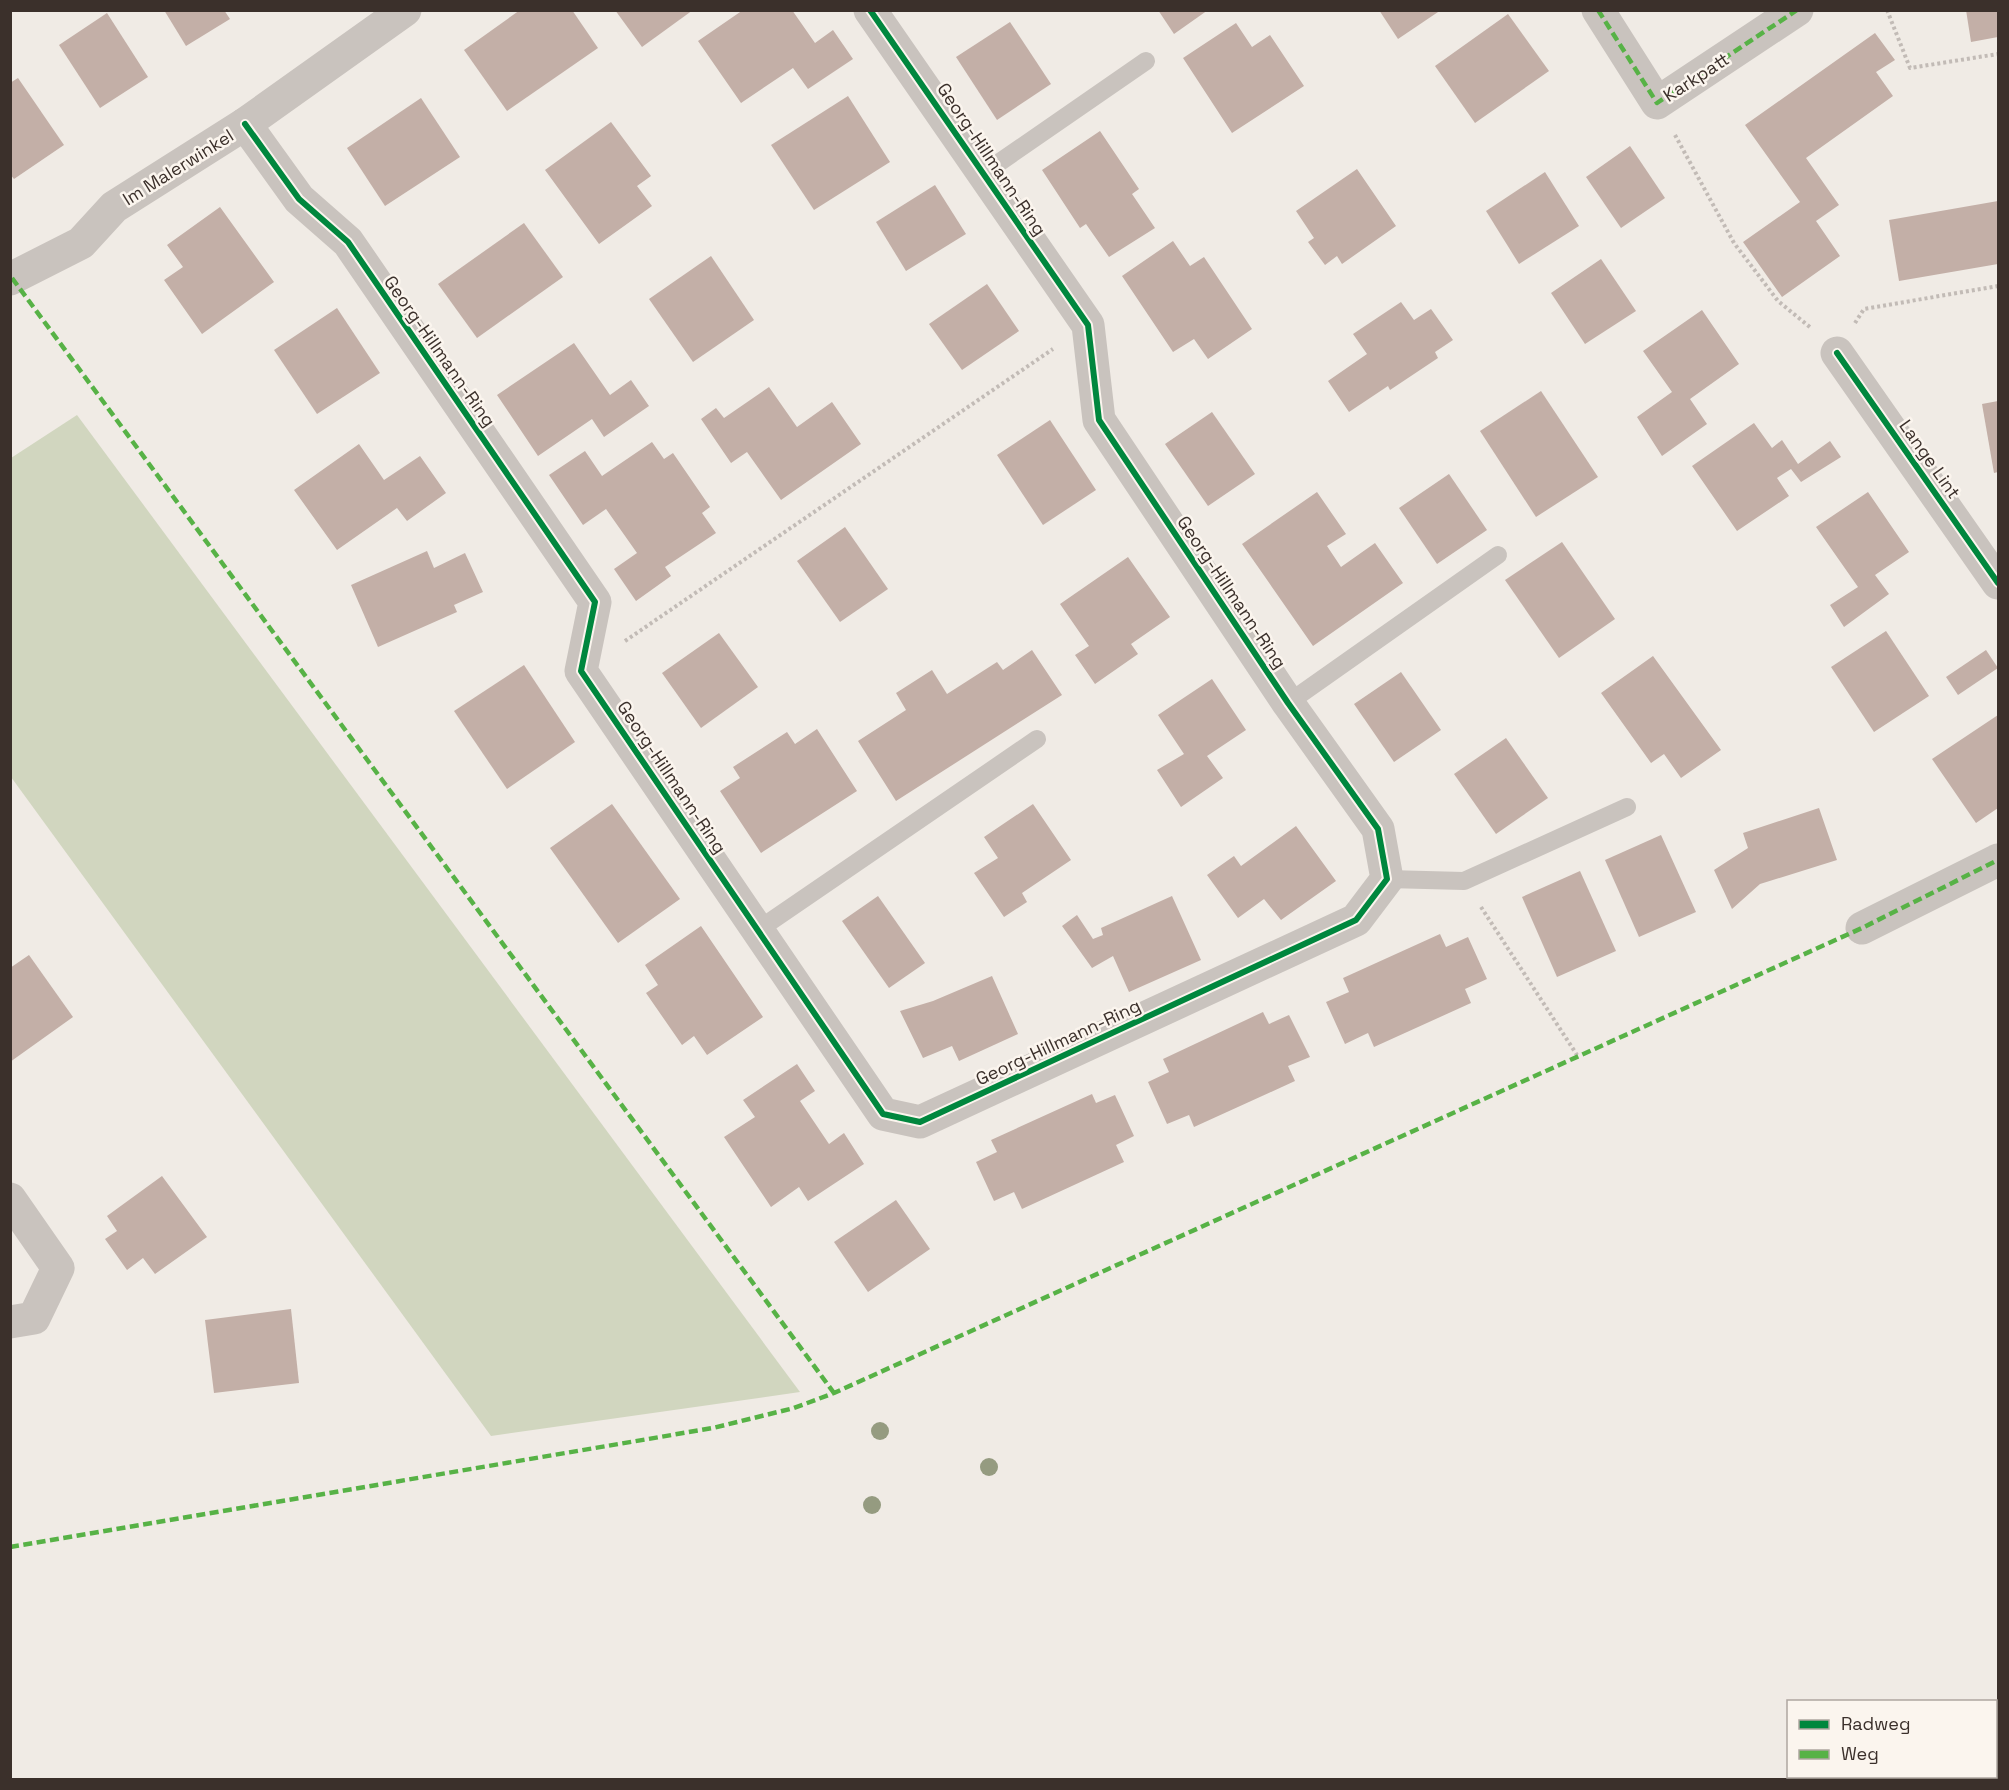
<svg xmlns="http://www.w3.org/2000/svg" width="2009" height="1790" viewBox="0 0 2009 1790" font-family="'Space Grotesk',sans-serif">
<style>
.green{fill:#d1d6bf}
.building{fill:#c3afa7}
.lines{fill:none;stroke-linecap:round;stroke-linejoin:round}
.path{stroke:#c2bbb6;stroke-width:4;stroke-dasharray:3 3;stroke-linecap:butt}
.service{stroke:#c9c3be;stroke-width:18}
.minor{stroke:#c9c3be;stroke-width:33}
.quiet{stroke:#57b246;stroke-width:4.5;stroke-dasharray:9 4.5;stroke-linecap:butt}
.cycleway-casing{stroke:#fbf5ee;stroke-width:10}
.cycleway{stroke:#00873e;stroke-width:6}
.tree{fill:#959b80}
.labels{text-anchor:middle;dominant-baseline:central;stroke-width:5;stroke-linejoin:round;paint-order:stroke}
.street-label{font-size:18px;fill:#3b302b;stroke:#fbf5ee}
</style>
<rect width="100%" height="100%" fill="#f0ebe5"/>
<polygon class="green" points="77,415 800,1392 491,1436 11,777 11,458"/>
<g class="building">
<polygon points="164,10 224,10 230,19 186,46"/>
<polygon points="520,10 572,10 598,48 507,111 464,50"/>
<polygon points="615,10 693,10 642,47"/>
<polygon points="743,10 792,10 815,43 833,30 853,59 808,89 793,68 741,103 698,41"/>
<polygon points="1158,10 1208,10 1174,34"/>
<polygon points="1379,10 1441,10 1398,39"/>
<polygon points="1966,10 1998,10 1998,37 1971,42"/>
<polygon points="107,13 148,77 100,108 59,45"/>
<polygon points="1508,14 1549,71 1475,123 1435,66"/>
<polygon points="1010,22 1051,84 997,120 956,57"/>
<polygon points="1236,23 1252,47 1270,35 1304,86 1232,133 1183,58"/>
<polygon points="1875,33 1895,60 1876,72 1893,96 1806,158 1839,205 1816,221 1840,256 1782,297 1743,242 1800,202 1745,125"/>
<polygon points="18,78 64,145 14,179 10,174 10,83"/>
<polygon points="848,96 890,162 814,210 771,145"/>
<polygon points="421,98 460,157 385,206 347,148"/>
<polygon points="611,122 651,176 637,186 652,206 599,244 545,170"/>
<polygon points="1100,131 1139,189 1132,194 1155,228 1109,257 1086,224 1080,228 1042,170"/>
<polygon points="1630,146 1665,198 1621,228 1586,177"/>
<polygon points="1357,169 1396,226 1342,264 1337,256 1325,265 1308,242 1314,238 1296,211"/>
<polygon points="1545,172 1579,226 1519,264 1486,211"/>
<polygon points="935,185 966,234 906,271 876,222"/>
<polygon points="1998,201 1998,264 1899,281 1889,220"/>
<polygon points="220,207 274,282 202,334 164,280 183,267 167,245"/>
<polygon points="524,223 563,277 477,338 438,284"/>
<polygon points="1173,241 1190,266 1204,257 1252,329 1208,359 1194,339 1173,352 1122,276"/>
<polygon points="711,256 754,320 693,362 649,299"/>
<polygon points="1601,259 1636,311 1585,344 1551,293"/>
<polygon points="987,284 1019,331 962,370 929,324"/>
<polygon points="1401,302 1414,320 1431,309 1453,340 1435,352 1438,358 1390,390 1388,386 1349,412 1328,381 1367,354 1353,334"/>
<polygon points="337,308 380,373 317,414 274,350"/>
<polygon points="1702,310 1739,364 1690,399 1707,424 1662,456 1637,417 1672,392 1643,351"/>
<polygon points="574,343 610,395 631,380 649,406 604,437 592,419 538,456 497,395"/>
<polygon points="769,387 797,427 832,402 861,444 781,500 747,452 731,463 701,419 716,408 724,418"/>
<polygon points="1541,391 1598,477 1536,517 1480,431"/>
<polygon points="1998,401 1998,472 1994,473 1982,404"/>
<polygon points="1212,412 1255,474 1208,506 1165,444"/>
<polygon points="1050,420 1096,490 1043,525 997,455"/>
<polygon points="1754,423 1772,448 1782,440 1798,464 1830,441 1841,457 1801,482 1791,469 1777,478 1789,496 1737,531 1692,466"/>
<polygon points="652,442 664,459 673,453 710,507 702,513 716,533 665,567 671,576 636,601 614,569 637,553 606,509 583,525 549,475 585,451 602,476"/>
<polygon points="359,444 384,480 420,456 446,493 407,521 397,508 337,550 294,490"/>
<polygon points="1449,474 1487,530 1437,564 1399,508"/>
<polygon points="1317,492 1346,534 1327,546 1341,567 1375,543 1403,583 1313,646 1242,544"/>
<polygon points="1868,492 1909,552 1875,575 1889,594 1844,627 1830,605 1858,587 1816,527"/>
<polygon points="845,527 888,589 840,622 797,561"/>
<polygon points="1562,542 1615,619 1559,658 1505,580"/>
<polygon points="427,551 434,568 465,553 483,592 454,605 457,612 378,647 351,585"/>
<polygon points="1128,557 1170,617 1131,644 1138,654 1095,684 1075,655 1089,646 1060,604"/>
<polygon points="1886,631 1929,696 1874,732 1831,667"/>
<polygon points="719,633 758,687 701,728 662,673"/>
<polygon points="1032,650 1062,695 896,801 858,741 906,710 896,693 932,670 947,694 997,662 1003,670"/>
<polygon points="1986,650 1998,668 1958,695 1946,677"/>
<polygon points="1653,656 1721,750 1681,778 1664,754 1651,763 1601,693"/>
<polygon points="524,665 575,742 507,789 454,711"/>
<polygon points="1401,672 1441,730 1394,762 1354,704"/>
<polygon points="1212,679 1246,730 1207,756 1223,778 1181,807 1157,770 1184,754 1158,715"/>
<polygon points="1998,715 1998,808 1976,823 1932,759"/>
<polygon points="817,729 857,791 761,853 720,791 740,778 733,767 787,732 795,744"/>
<polygon points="1506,738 1548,798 1496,834 1454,774"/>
<polygon points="612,804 680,899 618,943 550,848"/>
<polygon points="1033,804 1071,860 1022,893 1027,902 1004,917 974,873 998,858 984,837"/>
<polygon points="1819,808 1837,860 1760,884 1732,909 1714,870 1748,848 1743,833"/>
<polygon points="1296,826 1336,881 1281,920 1264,899 1238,918 1207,875 1234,856 1241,866"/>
<polygon points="1661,835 1696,912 1639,937 1605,860"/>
<polygon points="1580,871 1616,951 1557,977 1522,897"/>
<polygon points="878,896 925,963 889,988 842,921"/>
<polygon points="1172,896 1201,960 1129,992 1113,956 1092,968 1062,926 1077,915 1093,939 1103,935 1101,928"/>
<polygon points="701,926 763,1017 707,1055 694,1036 682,1045 646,993 658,985 645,965"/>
<polygon points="1440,934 1446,947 1468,937 1487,979 1465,989 1471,1003 1374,1047 1368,1033 1345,1044 1326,1002 1349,992 1343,978"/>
<polygon points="29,955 73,1017 10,1062 10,968"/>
<polygon points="992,976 1018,1034 959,1061 952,1046 923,1058 900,1011 933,1001"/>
<polygon points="1263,1012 1269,1024 1289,1015 1310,1057 1288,1066 1295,1081 1194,1127 1189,1115 1167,1124 1148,1082 1169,1072 1163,1059"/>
<polygon points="797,1064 815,1091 800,1101 829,1144 844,1133 864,1164 808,1201 799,1187 771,1207 724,1137 755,1117 743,1100"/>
<polygon points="1092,1094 1096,1103 1115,1095 1134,1136 1116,1145 1124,1162 1022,1209 1014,1192 994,1201 976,1162 997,1152 991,1140"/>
<polygon points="162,1176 207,1237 155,1274 143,1258 127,1270 105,1239 117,1231 107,1216"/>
<polygon points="896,1200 930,1249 868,1292 834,1242"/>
<polygon points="291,1309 299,1383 214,1393 205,1320"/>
</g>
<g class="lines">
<g class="path">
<polyline points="1887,10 1910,68 1998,54"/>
<polyline points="1675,135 1734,243 1778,301 1811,328"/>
<polyline points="1855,323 1864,309 1998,286"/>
<polyline points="625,641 1053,349"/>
<polyline points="1481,907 1577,1055"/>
</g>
<g class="service">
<polyline points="984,173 1146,61"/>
<polyline points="1288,703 1498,555"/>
<polyline points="1387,879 1464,881 1627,807"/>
<polyline points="758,930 1037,739"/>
</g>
<g class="minor">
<polyline points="1598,10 1657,103 1797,10"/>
<polyline points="245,124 299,199 348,242 595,602 581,671 883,1114 920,1122 1356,920 1387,879 1378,829 1288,703 1099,420 1088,325 870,10"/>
<polyline points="10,279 81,243 114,207 245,124 405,10"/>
<polyline points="1837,353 1998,583"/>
<polyline points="1862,928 1998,860"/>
<polyline points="10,1199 58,1268 34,1318 10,1322"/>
</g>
<g class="quiet">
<polyline points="1598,10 1657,103 1797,10"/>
<polyline points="12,278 834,1393"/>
<polyline points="10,1547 713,1428 794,1408 834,1393 1862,928 1998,860"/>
</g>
<defs>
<g id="cycleway">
<polyline points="245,124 299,199 348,242 595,602 581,671 883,1114 920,1122 1356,920 1387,879 1378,829 1288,703 1099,420 1088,325 870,10"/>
<polyline points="1837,353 1998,583"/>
</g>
</defs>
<use href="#cycleway" class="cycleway-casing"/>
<use href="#cycleway" class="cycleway"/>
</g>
<g class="tree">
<circle cx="880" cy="1431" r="9"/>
<circle cx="989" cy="1467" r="9"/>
<circle cx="872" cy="1505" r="9"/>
</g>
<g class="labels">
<g class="street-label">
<text transform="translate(1696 77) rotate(-33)">Karkpatt</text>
<text transform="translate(992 159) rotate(56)">Georg-Hillmann-Ring</text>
<text transform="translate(178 167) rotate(-32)">Im Malerwinkel</text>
<text transform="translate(440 351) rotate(55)">Georg-Hillmann-Ring</text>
<text transform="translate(1930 459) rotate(55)">Lange Lint</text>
<text transform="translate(1232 592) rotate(56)">Georg-Hillmann-Ring</text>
<text transform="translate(672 777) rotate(56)">Georg-Hillmann-Ring</text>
<text transform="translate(1058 1042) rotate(-25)">Georg-Hillmann-Ring</text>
</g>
</g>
<rect width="2009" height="1790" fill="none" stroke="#3b302b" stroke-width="24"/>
<rect x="1787" y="1700" width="210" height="78" fill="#fbf5ee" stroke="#aea6a0" stroke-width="1.5"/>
<rect x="1799" y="1720" width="30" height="9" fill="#00873e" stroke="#aea6a0" stroke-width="1.5"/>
<text x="1841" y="1730" font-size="18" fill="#3b302b">Radweg</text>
<rect x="1799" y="1750" width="30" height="9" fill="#57b246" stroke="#aea6a0" stroke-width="1.5"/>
<text x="1841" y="1760" font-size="18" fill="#3b302b">Weg</text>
</svg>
